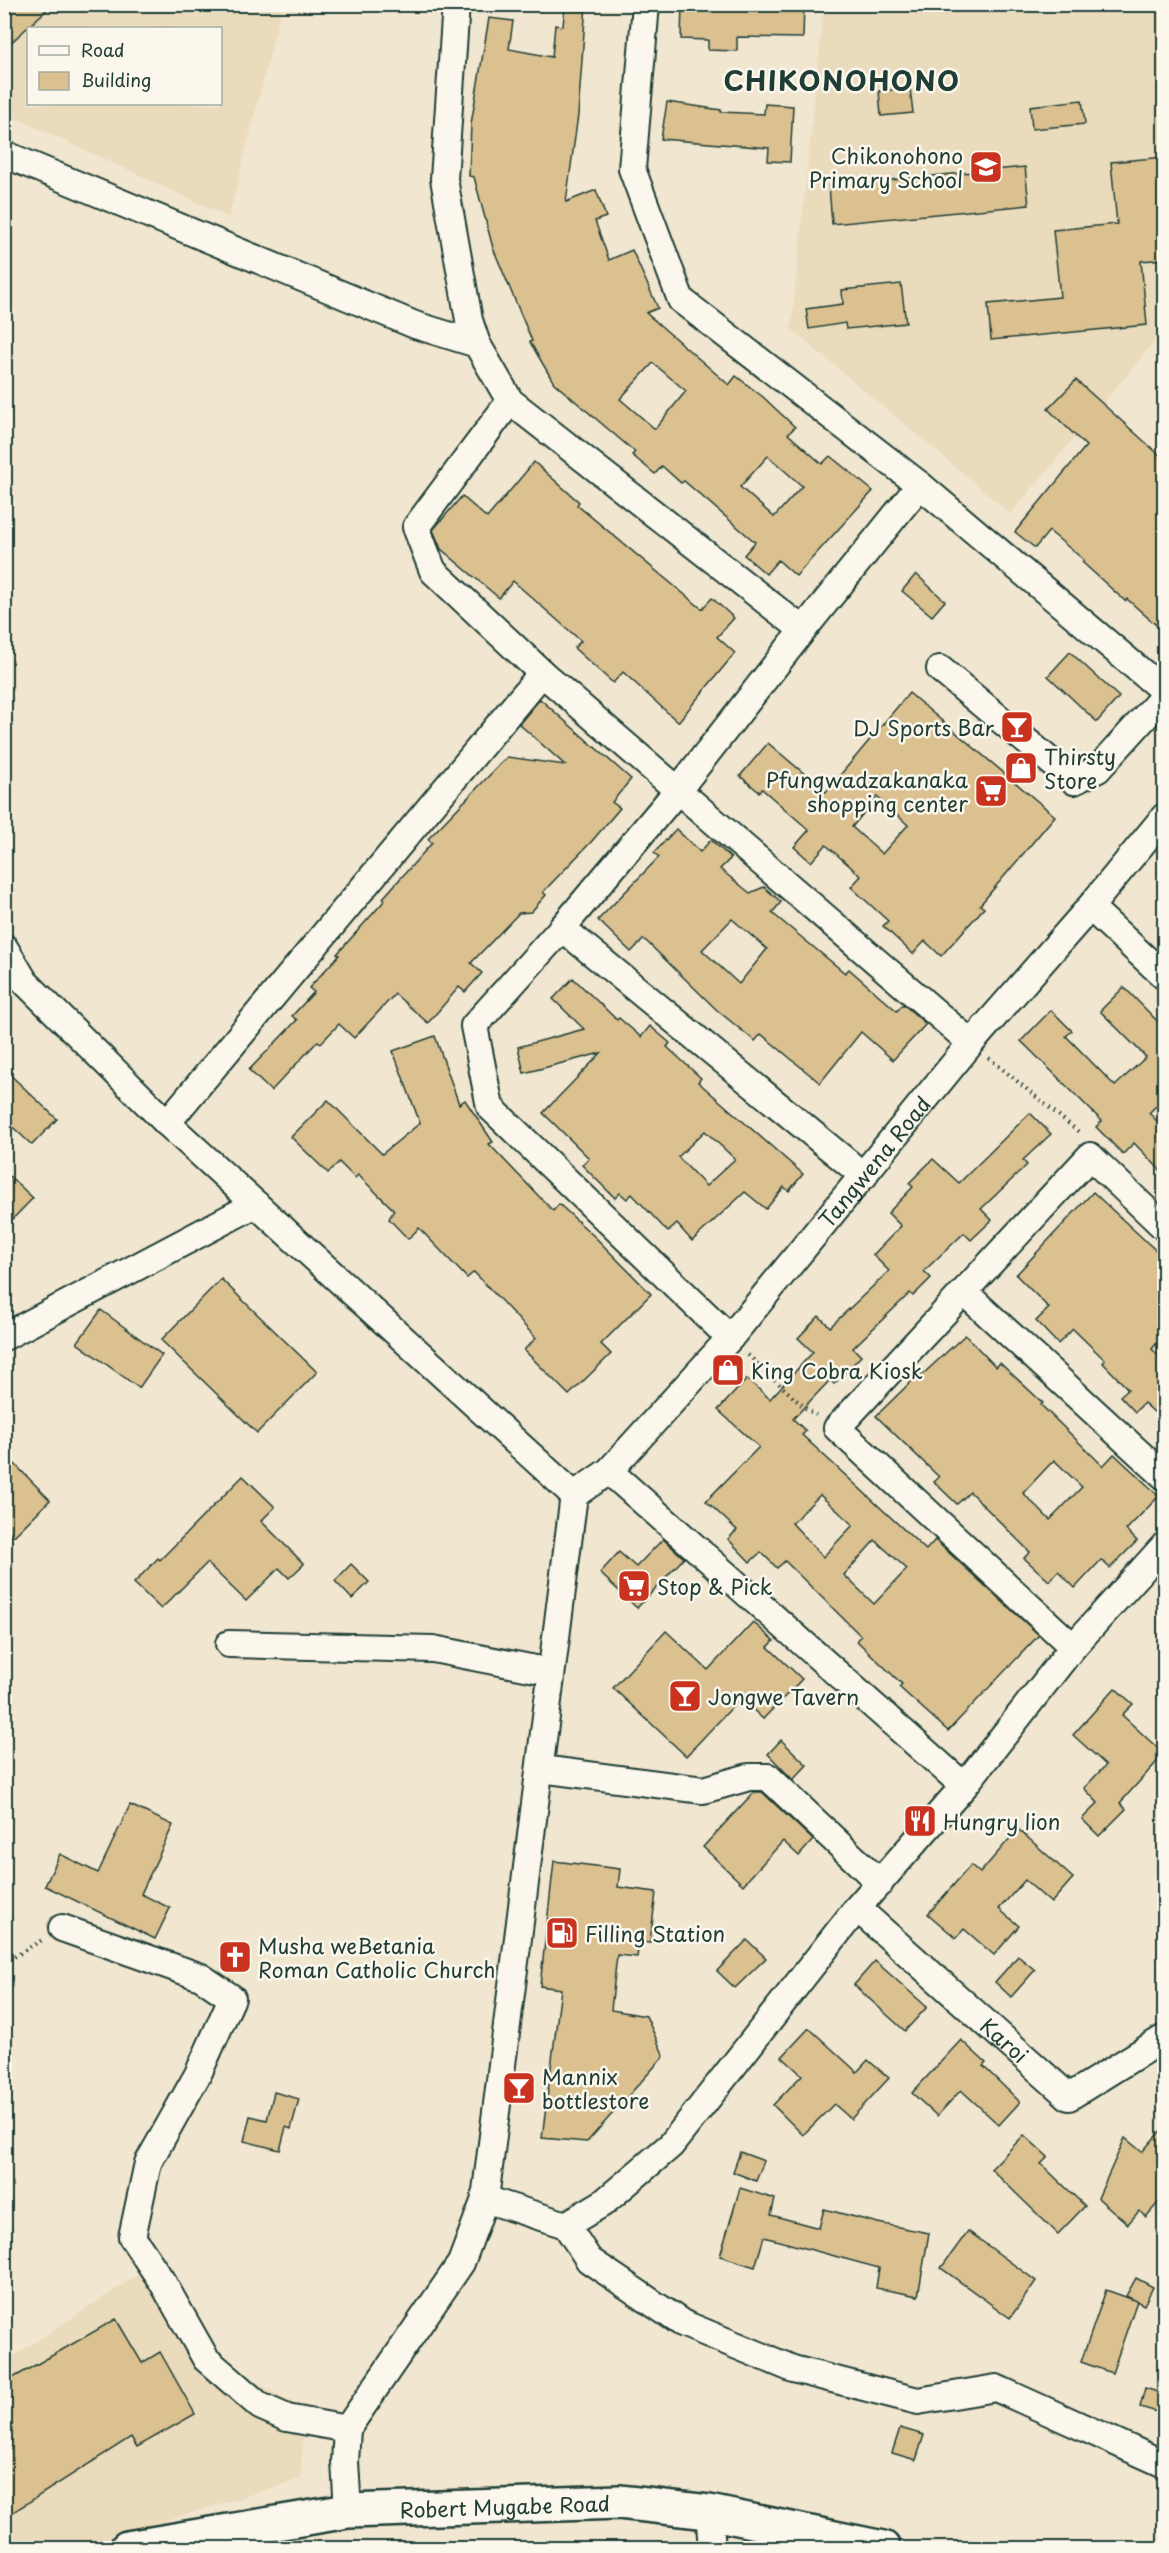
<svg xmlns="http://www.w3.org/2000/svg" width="1169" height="2553" viewBox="0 0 1169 2553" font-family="'Playpen Sans',sans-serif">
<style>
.built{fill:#eadbbd;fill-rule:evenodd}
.building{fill:#dbc090;stroke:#1f3d34;stroke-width:1.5;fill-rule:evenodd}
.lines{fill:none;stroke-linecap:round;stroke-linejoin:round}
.minor-casing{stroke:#1f3d34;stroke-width:30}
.major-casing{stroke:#1f3d34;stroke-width:38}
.path{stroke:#1f3d34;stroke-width:4;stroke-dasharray:1.5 4.5;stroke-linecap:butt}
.minor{stroke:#fbf7ec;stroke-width:26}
.major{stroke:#fbf7ec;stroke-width:33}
.labels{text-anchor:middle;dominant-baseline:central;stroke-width:5;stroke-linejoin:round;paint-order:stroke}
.poi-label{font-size:21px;fill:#1f3d34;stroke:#fbf7ec;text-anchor:start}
.street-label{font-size:21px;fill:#1f3d34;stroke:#fbf7ec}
.district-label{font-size:27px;font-weight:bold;letter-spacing:1.5px;fill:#1f3d34;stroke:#fbf7ec}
</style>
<rect width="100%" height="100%" fill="#f1e6d0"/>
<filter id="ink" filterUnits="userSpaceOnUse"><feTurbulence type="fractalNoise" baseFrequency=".0167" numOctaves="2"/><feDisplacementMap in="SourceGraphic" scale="12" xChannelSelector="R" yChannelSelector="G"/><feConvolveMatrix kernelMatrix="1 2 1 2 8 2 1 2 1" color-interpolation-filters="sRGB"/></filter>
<g filter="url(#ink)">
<g class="built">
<path d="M5 5H282L229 217 5 113ZM28 28H220V104H28Z"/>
<polygon points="824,5 1164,5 1164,330 1011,514 791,329"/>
<polygon points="145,2270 222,2363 304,2409 301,2479 77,2548 5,2548 5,2362"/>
</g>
<g class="building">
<polygon points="4,4 53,4 4,49"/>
<path d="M565 4H586L578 115 566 202 596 190 606 217 595 221 609 260 632 250 658 308 646 313 729 385 736 376 763 397 795 427 788 434 822 464 830 456 873 491 796 576 778 560 766 574 744 555 755 542 684 481 681 483 662 466 655 474 632 455 635 452 554 383 530 342 532 341 493 248 474 177 469 176 471 124 489 18 513 21 509 49 552 57 555 25 563 26ZM653 363 686 391 655 429 620 399ZM768 456 802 486 774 517 740 487Z"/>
<polygon points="682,4 804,4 803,38 737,37 737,51 708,50 708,40 681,39"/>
<polygon points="910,88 913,113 881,116 879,91"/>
<polygon points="1082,100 1085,124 1032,129 1030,106"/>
<polygon points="667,102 721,110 721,112 764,114 765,104 793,106 790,162 768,161 769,148 661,139"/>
<polygon points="1164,157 1164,259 1141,261 1147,325 991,340 988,304 1060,297 1053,230 1117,224 1111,162"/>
<polygon points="1025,167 1029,205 832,224 829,186"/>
<polygon points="901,284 906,323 846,329 845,323 809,329 806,309 843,304 842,290"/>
<polygon points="1076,380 1164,459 1164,632 1127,599 1125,601 1082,562 1084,560 1049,531 1035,548 1015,532 1086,446 1048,409"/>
<polygon points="534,462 579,502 577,505 702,609 712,598 734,618 717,637 735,653 678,722 623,672 613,683 574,648 581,641 513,581 499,598 441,549 433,530 462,496 487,518"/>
<polygon points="916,574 945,601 932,616 902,591"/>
<polygon points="1070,652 1119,697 1097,722 1048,676"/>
<path d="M909 693 1055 816 980 905 984 908 941 956 925 941 913 954 883 926 888 921 851 887 861 876 826 845 811 862 794 847 809 830 762 789 759 792 740 776 768 743 826 792ZM877 797 908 825 882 854 852 827Z"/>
<polygon points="540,699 631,779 612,802 620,808 592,841 543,892 546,895 531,912 519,913 471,963 482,973 465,992 459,987 428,1023 395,994 354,1038 339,1024 321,1043 318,1041 271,1091 249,1070 297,1020 292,1016 314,992 309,988 339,955 337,954 385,900 383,898 432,843 428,839 507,757 565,765 519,724"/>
<path d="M676 829 700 852 711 840 731 858 720 869 750 893 764 887 781 902 772 913 845 973 849 969 897 1011 903 1004 926 1024 893 1060 861 1032 820 1083 761 1034 755 1041 718 1011 644 939 631 952 598 920 659 857 654 853ZM732 919 767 949 739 984 702 950Z"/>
<path d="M573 978 617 1020 619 1018 641 1037 650 1026 670 1043 667 1047 701 1078 698 1082 803 1174 789 1191 784 1187 766 1209 745 1192 692 1241 677 1224 668 1232 632 1194 627 1199 620 1193 615 1198 582 1165 589 1158 543 1113 601 1053 524 1073 518 1047 584 1029 553 999ZM705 1131 735 1159 706 1186 678 1157Z"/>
<polygon points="1124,987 1164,1028 1164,1098 1149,1113 1164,1128 1164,1174 1134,1143 1123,1154 1096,1127 1102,1121 1021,1041 1051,1010 1072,1031 1066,1036 1115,1086 1146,1057 1100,1011"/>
<polygon points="435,1036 459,1104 465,1100 493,1142 489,1144 553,1211 559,1204 596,1238 651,1294 601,1344 611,1354 569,1395 524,1350 536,1338 474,1272 467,1278 419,1228 408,1239 389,1219 394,1210 358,1175 355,1178 339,1162 328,1173 291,1137 328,1100 382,1154 420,1123 393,1051"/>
<polygon points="4,1069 57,1119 32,1145 4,1119"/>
<path d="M1030 1113 1051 1134 1023 1160 1027 1165 981 1209 992 1220 971 1240 964 1233 924 1271 931 1278 913 1296 910 1293 853 1348 861 1356 834 1384 830 1380 793 1419 806 1431 802 1435 926 1550 935 1540 1039 1635 948 1731 899 1687 902 1684 857 1641 861 1636 785 1561 777 1568 761 1552 750 1562 728 1539 737 1530 706 1501 759 1447 718 1410 747 1379 770 1399 813 1352 798 1338 819 1316 830 1327 889 1271 873 1255 901 1226 888 1213 913 1187 909 1183 933 1159 959 1183ZM820 1495 853 1525 823 1557 792 1523ZM875 1540 907 1569 874 1604 844 1575Z"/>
<polygon points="4,1171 33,1198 4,1228"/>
<polygon points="1093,1192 1164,1258 1164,1334 1152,1349 1164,1362 1164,1421 1144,1403 1135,1412 1120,1396 1128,1389 1103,1363 1105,1360 1073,1329 1058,1344 1036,1321 1049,1308 1016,1275"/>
<polygon points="221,1279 317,1372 257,1433 161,1340"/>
<polygon points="101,1310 162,1355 139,1388 77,1343"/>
<path d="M965 1335 996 1367 1000 1363 1043 1403 1041 1405 1103 1466 1114 1454 1159 1496 1126 1530 1137 1541 1110 1568 1101 1560 1075 1588 1058 1571 1049 1581 1024 1558 1030 1552 970 1492 957 1504 934 1482 939 1477 876 1416 920 1373 922 1375ZM1054 1460 1082 1487 1050 1520 1023 1493Z"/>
<polygon points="4,1453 50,1500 14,1536 4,1526"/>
<polygon points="243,1476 275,1507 261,1521 304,1564 289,1578 279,1568 246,1601 207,1563 161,1609 134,1583 158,1558 160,1560"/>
<polygon points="663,1539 684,1558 637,1608 600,1573 619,1552 636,1567"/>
<polygon points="351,1564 369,1582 352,1599 335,1581"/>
<polygon points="753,1622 774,1641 768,1647 802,1679 763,1719 741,1698 686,1756 613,1688 666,1631 708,1670"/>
<polygon points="1115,1688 1133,1704 1122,1715 1164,1754 1120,1803 1126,1809 1099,1836 1082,1819 1098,1803 1084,1788 1106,1765 1073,1735"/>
<polygon points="781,1740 807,1765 793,1780 768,1754"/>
<polygon points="754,1792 762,1792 813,1840 799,1856 783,1841 743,1885 703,1847"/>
<polygon points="130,1805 173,1825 141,1894 170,1908 155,1939 45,1886 60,1854 98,1873"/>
<polygon points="1018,1829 1073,1878 1051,1903 1025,1880 999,1909 1019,1926 994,1955 964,1929 956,1938 928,1914 971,1865 980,1873"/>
<polygon points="554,1861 620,1869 618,1887 656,1892 650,1943 639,1942 637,1957 617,1955 611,2010 646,2016 664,2056 587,2142 542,2138 561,1989 540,1986"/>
<polygon points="747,1940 766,1958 735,1988 717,1971"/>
<polygon points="1018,1956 1035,1970 1011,1997 995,1982"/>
<polygon points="875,1961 927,2007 905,2031 854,1985"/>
<polygon points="809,2028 857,2072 868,2060 889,2078 851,2119 834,2104 803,2135 773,2105 802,2075 782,2057"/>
<polygon points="961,2040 986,2063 983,2066 1020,2102 999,2125 961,2090 937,2116 912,2093"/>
<polygon points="274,2092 299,2099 291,2129 286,2127 280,2150 244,2141 250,2116 267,2120"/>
<polygon points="1164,2127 1164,2196 1146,2217 1139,2211 1128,2224 1098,2198 1125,2138 1142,2152"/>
<polygon points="1024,2135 1048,2157 1041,2164 1085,2206 1058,2234 991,2169"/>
<polygon points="740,2152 764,2161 756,2181 733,2172"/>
<polygon points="740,2188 775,2199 771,2215 819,2228 824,2209 878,2223 929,2233 918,2296 876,2288 879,2268 764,2237 755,2267 720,2256"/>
<polygon points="968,2231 1036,2281 1010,2318 941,2268"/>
<polygon points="1136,2278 1153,2287 1144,2305 1126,2296"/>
<polygon points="1106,2290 1137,2301 1112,2373 1081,2362"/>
<polygon points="116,2319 142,2363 160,2352 195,2414 137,2447 131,2437 4,2518 4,2383"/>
<polygon points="1145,2388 1164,2394 1164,2414 1140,2407"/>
<polygon points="900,2428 924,2435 916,2460 892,2453"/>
</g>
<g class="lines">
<defs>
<g id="minor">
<polyline points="456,4 444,179 469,320 477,344"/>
<polyline points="646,4 632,169 681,300 920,485 1164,691"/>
<polyline points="4,154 415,325 477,344 510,401 803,630"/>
<polyline points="510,401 416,527 433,571 542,673 971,1043"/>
<polyline points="940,669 1074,781 1098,769 1164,696"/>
<polyline points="1090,907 1164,976"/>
<polyline points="562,928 864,1176"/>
<polyline points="4,947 25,982 167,1123 574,1495 485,2199 461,2263 347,2429 345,2462 348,2511"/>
<polyline points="167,1123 542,673"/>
<polyline points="965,1293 1164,1476"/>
<polyline points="4,1337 256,1204"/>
<polyline points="730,1338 490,1107 474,1026 562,928 678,790 803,630 920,485"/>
<polyline points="609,1471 964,1786"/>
<path id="s1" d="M574 1495 609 1471 730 1338 971 1043 1090 907 1164 817"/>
<polyline points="229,1644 433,1649 551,1672"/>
<polyline points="1073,1647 837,1428 1090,1156 1164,1227"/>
<polyline points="541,1769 703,1790 749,1777 768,1777 880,1883"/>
<path id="s2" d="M857 1908 1069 2097 1164 2038"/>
<polyline points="62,1928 201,1977 232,1998 198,2074 148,2163 132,2237 163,2283 206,2359 260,2406 287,2418 347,2429"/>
<polyline points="485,2199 566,2225 603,2203 671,2145 857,1908 964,1786 1073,1647 1164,1546"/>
<polyline points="566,2225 589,2260 682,2323 793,2369 918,2401 996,2388 1164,2464"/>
<polyline points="709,2512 712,2548"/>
</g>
<g id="major">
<path id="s3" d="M127 2548 348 2511 619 2502 709 2512 883 2548"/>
</g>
</defs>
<use href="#minor" class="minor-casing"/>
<use href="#major" class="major-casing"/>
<g class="path">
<polyline points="989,1058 1080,1133"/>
<polyline points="748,1355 805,1408 816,1415"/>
<polyline points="4,1963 42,1940"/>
</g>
<use href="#minor" class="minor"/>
<use href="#major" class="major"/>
</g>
</g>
<defs>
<symbol id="school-square" viewBox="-11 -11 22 22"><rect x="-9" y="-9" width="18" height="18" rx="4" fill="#c8321e" stroke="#fbf7ec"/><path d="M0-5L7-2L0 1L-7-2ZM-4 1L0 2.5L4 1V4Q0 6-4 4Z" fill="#fff"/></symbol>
<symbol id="bar-square" viewBox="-11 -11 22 22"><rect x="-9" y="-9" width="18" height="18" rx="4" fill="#c8321e" stroke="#fbf7ec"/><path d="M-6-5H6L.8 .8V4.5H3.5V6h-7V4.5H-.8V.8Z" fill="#fff"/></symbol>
<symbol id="shop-square" viewBox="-11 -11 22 22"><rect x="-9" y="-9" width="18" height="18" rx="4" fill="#c8321e" stroke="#fbf7ec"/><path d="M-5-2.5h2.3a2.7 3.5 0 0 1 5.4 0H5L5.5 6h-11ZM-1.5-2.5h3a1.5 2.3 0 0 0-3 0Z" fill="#fff"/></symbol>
<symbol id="supermarket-square" viewBox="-11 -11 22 22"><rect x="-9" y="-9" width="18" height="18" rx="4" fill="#c8321e" stroke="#fbf7ec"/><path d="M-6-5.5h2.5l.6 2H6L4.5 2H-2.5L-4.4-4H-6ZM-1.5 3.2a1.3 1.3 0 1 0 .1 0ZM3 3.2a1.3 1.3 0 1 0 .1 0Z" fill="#fff"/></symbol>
<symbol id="restaurant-square" viewBox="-11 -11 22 22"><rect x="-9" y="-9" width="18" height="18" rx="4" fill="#c8321e" stroke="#fbf7ec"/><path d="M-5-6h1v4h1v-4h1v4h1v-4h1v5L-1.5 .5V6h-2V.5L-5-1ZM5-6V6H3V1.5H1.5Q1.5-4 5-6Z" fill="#fff"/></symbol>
<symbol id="fuel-square" viewBox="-11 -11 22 22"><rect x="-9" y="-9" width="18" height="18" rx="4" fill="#c8321e" stroke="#fbf7ec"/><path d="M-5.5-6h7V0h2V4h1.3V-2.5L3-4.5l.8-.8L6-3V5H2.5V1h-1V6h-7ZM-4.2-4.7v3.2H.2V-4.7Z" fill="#fff"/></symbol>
<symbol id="church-square" viewBox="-11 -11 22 22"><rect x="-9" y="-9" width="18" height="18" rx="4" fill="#c8321e" stroke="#fbf7ec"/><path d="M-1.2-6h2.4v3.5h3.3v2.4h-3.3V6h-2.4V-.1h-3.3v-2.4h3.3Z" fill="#fff"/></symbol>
</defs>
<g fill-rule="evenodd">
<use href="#school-square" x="967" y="148" width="38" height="38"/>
<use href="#bar-square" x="998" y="708" width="38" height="38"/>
<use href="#shop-square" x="1002" y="749" width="38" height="38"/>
<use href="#supermarket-square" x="972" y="772" width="38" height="38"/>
<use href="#shop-square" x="709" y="1351" width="38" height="38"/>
<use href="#supermarket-square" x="615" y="1567" width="38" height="38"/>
<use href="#bar-square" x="666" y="1677" width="38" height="38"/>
<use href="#restaurant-square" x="901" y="1802" width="38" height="38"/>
<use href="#fuel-square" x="543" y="1914" width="38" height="38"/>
<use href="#church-square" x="216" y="1938" width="38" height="38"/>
<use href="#bar-square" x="500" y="2069" width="38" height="38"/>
</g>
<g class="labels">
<g class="poi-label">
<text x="963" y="155" text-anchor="end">Chikonohono<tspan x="963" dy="24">Primary School</tspan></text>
<text x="994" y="727" text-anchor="end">DJ Sports Bar</text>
<text x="1044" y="756">Thirsty<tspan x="1044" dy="24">Store</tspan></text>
<text x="968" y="779" text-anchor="end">Pfungwadzakanaka<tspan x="968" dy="24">shopping center</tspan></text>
<text x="751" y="1370">King Cobra Kiosk</text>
<text x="657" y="1586">Stop &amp; Pick</text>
<text x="708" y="1696">Jongwe Tavern</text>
<text x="943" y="1821">Hungry lion</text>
<text x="585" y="1933">Filling Station</text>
<text x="258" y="1945">Musha weBetania<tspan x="258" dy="24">Roman Catholic Church</tspan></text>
<text x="542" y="2076">Mannix<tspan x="542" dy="24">bottlestore</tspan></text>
</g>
<g class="street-label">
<text stroke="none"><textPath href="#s1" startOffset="450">Tangwena Road</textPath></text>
<text stroke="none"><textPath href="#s2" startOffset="198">Karoi</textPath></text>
<text stroke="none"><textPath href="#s3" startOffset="381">Robert Mugabe Road</textPath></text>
</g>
<g class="district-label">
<text x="842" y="79">CHIKONOHONO</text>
</g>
</g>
<rect width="1169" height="2553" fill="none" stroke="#fbf7ec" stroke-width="24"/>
<rect x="12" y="12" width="1145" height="2529" fill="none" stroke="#1f3d34" stroke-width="2" filter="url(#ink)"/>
<rect x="27" y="27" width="195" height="78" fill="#fbf7ec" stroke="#a3ada2" stroke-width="1.5"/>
<rect x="39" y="46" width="30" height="9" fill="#fbf7ec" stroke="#a3ada2" stroke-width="1.5"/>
<text x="81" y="57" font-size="18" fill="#1f3d34">Road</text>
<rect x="39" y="72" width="30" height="18" fill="#dbc090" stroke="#a3ada2" stroke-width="1.5"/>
<text x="81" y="87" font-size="18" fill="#1f3d34">Building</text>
</svg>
